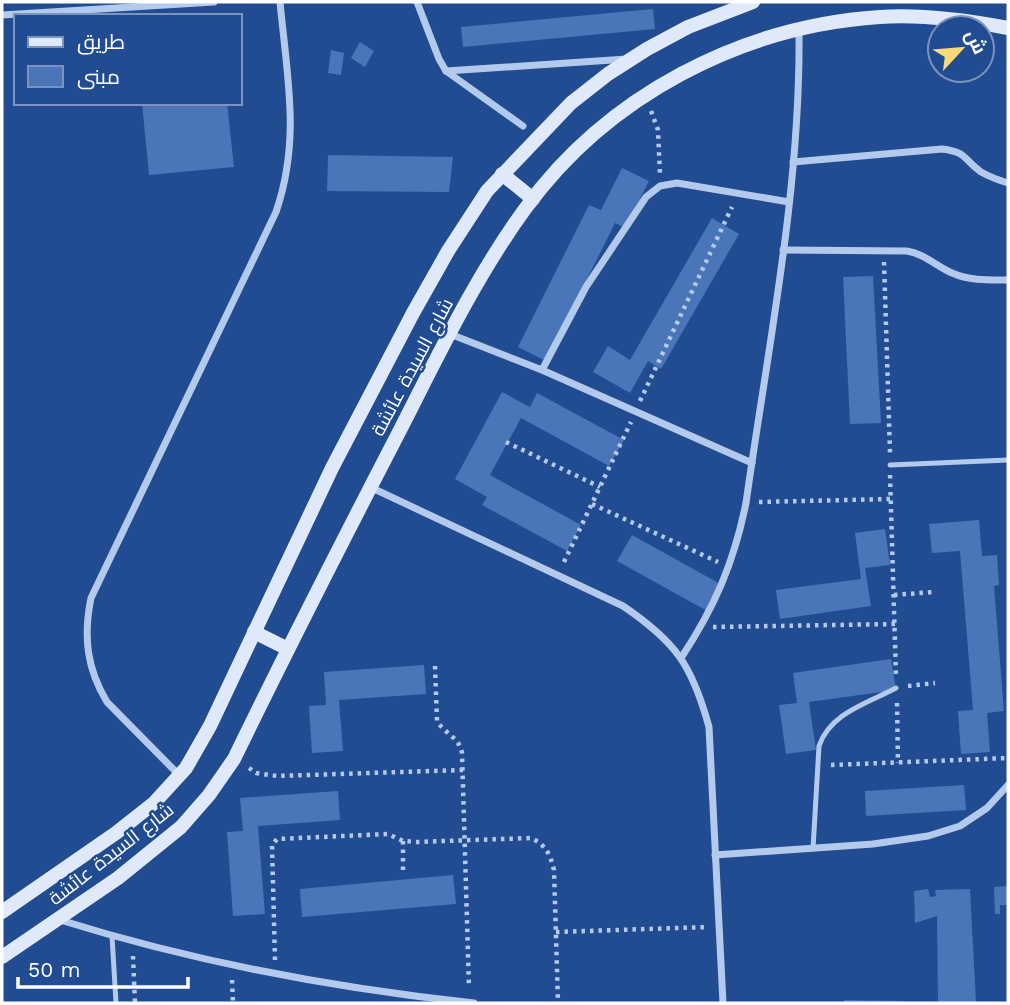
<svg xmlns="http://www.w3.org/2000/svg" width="1010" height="1005" viewBox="0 0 1010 1005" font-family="'Work Sans',Cairo,sans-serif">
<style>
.building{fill:#4a75b8}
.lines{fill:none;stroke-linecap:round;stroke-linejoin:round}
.path{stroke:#b3caed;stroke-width:4.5;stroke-dasharray:3.5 5;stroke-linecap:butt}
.lane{stroke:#b3caed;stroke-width:5}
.street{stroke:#b3caed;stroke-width:7}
.secondary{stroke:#dfe9fa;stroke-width:14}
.labels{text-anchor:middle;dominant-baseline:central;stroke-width:5;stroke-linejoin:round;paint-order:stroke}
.street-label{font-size:19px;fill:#fff;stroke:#214c91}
</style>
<rect width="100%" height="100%" fill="#214c91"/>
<g class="building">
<polygon points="653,9 655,29 463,47 461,27"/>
<polygon points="360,42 374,51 365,67 351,58"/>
<polygon points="331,50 344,53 341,75 328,73"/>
<polygon points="142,103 227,103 234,167 149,175"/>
<polygon points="328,155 453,157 449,192 327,191"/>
<polygon points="622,168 649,181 625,228 615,223 546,361 518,347 589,205 601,210"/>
<polygon points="712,218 739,234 661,369 648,361 630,393 593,372 608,346 630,360"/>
<polygon points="873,276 881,423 850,424 843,277"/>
<polygon points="502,392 530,407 537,393 624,440 609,466 521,418 490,475 581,525 567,551 482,505 487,497 455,479"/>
<polygon points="979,520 982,556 997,555 999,585 994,586 1004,711 987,713 990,752 961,754 958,711 973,710 960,551 932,553 929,524"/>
<polygon points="885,529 890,565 865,568 871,606 780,619 776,590 861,579 855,533"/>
<polygon points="632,535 724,586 709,612 617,561"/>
<polygon points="891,659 896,690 809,702 816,750 786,754 779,705 797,703 793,673"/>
<polygon points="424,665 426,694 339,700 343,751 312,753 309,706 326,705 324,672"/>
<polygon points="964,785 966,810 866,816 865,791"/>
<polygon points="338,791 340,820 258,826 265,914 233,916 227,832 243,831 240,798"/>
<polygon points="453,875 456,904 302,917 300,889"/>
<polygon points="1008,886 1008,905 1000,905 1000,914 995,914 994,887"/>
<polygon points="928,889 930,897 936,896 935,890 970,889 976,1002 938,1003 937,916 915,923 914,891"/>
<polygon points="844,1000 903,1001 904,1003 844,1003"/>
</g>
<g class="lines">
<g class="path">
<polyline points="651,111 658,130 660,175"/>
<polyline points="884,262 890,453"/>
<polyline points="640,401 732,207"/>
<polyline points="506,442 600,487"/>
<polyline points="890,475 896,677"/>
<polyline points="759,502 891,499"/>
<polyline points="592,504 718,562"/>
<polyline points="564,562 631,422"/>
<polyline points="894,595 933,592"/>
<polyline points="713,627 895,624"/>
<path d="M435 666 437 721C445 734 459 737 462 753L469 988"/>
<polyline points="908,686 935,683"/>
<polyline points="897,703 898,763"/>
<polyline points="831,765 1008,758"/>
<polyline points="249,768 256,773 277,776 463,770"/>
<polyline points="403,870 403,841"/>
<polyline points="556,932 708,927"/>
<polyline points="133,956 135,1003"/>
<path d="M275 960 272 845 277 839 388 834 403 841 416 842 531 838C546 845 550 854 554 870L558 1003"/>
<polyline points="232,980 233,1003"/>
</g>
<g class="lane">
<polyline points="890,465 1008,460"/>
<path d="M813 849 819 746C830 713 868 703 896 688"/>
<polyline points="112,936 116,1003"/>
</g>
<g class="street">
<polyline points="417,2 439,59 446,71 523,126"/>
<polyline points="2,15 214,2"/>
<polyline points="446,71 627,59"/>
<path d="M793 162 942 149C967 152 963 159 981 172 990 177 998 180 1008 183"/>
<path d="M783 250 907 251C925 254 936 266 952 273 970 281 990 280 1008 280"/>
<polyline points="450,334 542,370 752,463"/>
<polyline points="542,370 586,287 646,197 660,186 677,183 789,202"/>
<path d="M370 487 623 606C676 642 692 665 709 727L723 1003"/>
<path d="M681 658C715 607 734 562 746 503 768 346 801 188 799 30"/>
<path d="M179 775 107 702C87 669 83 637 91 598L276 212C301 139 287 77 280 2"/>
<polyline points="715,855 873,844 928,836 960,826 987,808 1008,785"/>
<path d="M60 920C195 962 333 988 474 1003"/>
</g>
<g class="secondary">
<polyline points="502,174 533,199"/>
<polyline points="254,632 288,649"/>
<polyline points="2,912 116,833 154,803 186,768 210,726 332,468 413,313 448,251 487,191 571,103 608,74 647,49 688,27 753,2"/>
<path d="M2 957 118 878 181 827 209 795 234 759C287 650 342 542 398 434 437 358 474 279 525 209 607 96 741 26 880 17 923 14 966 20 1008 28"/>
</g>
</g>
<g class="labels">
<g class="street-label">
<text transform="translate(412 367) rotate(-62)">شارع السيدة عائشة</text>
<text transform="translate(111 854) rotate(-38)">شارع السيدة عائشة</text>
</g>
</g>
<rect width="1010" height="1005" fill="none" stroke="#ffffff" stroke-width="7"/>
<rect x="14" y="14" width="228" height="91" fill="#214c91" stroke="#7a94bd" stroke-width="2"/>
<rect x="28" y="37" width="35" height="10" fill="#dfe9fa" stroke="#7a94bd" stroke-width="2"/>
<text x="77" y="49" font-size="21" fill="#ffffff">طريق</text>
<rect x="28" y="66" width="35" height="21" fill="#4a75b8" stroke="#7a94bd" stroke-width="2"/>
<text x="77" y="84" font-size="21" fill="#ffffff">مبنى</text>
<g transform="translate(961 49) rotate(64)"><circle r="33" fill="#214c91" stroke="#7a94bd" stroke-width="2"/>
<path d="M0-5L12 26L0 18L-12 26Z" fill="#f9da74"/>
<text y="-10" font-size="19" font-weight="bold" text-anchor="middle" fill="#ffffff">ش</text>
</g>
<path d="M18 977v10h170v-10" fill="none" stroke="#ffffff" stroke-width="3.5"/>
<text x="28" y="977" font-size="21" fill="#ffffff" stroke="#214c91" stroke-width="5" paint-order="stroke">50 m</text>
</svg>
